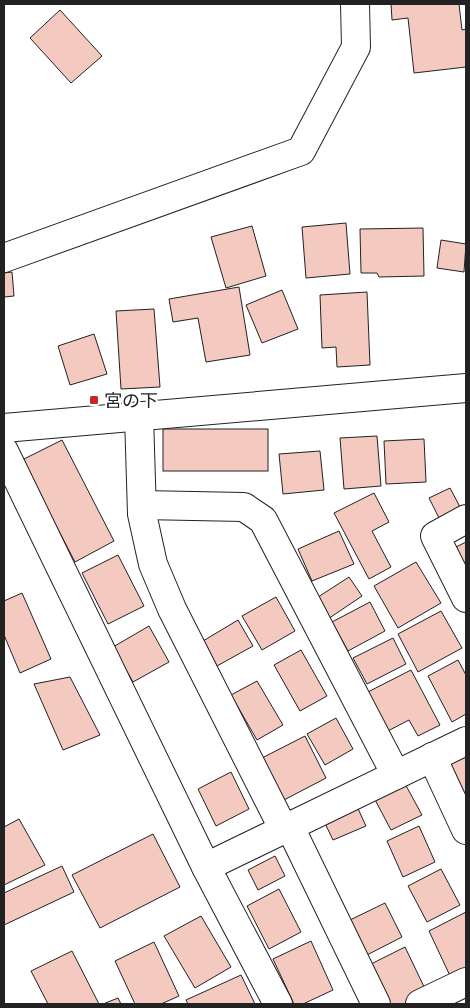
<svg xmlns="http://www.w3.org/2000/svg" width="470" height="1008" viewBox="0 0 470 1008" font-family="'IBM Plex Sans','Noto Sans JP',sans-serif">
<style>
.building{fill:#f3c9c0;stroke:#222}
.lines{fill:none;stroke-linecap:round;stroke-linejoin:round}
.street-casing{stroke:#222;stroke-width:30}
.secondary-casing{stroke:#222;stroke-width:30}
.street{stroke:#fff;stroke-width:28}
.secondary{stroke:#fff;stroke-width:28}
.poi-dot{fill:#c62828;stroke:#fff;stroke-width:2}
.labels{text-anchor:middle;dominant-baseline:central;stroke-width:4;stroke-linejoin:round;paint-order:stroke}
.poi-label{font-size:18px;fill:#222;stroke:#fff;text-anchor:start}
</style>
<rect width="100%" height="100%" fill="#fff"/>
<g class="building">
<polygon points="391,4 459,4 462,30 466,29 466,67 414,73 408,18 392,20"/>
<polygon points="60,10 102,56 71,83 30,38"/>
<polygon points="346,223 350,274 306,278 302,227"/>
<polygon points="252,226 266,276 226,288 211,237"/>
<polygon points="423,228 424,276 379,277 377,273 361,273 360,229"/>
<polygon points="441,240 466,244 464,272 437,268"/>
<polygon points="12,272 14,296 4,297 4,273"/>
<polygon points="239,287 250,355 206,362 198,318 173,322 169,299"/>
<polygon points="282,290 298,329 262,343 246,305"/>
<polygon points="367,292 370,365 337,367 336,347 322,348 320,295"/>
<polygon points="154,309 160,387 121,389 116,311"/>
<polygon points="94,334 107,374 70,385 58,346"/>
<rect x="163" y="429" width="105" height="42"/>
<polygon points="377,436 381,486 344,489 340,438"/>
<polygon points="424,439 426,482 386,484 384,441"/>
<polygon points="62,440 114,541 75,562 22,460"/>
<polygon points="320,451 324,490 283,494 279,454"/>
<polygon points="450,488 460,507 439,518 429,498"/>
<polygon points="374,493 389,522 372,531 391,567 369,579 334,513"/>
<polygon points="339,531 354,564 312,581 298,549"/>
<polygon points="466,542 466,577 452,549"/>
<polygon points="118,555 144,606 108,624 82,573"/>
<polygon points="416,562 441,603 398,628 374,586"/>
<polygon points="349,577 362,596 328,619 315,599"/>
<polygon points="22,593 51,659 20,673 4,635 4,601"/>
<polygon points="276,597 295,631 262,650 242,616"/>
<polygon points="370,602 385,631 348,651 332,622"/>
<polygon points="441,611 462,648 418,672 398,634"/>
<polygon points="238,620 253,646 217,666 203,641"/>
<polygon points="149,626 169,662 133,682 113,647"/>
<polygon points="393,638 406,664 367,684 353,658"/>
<polygon points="301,650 327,696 300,711 274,665"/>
<polygon points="458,660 466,675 466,714 452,722 428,676"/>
<polygon points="411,670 440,725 418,736 409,720 382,734 362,695"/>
<polygon points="70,677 100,735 63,750 34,684"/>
<polygon points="257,681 283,725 257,740 231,695"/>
<polygon points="336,718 353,749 325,765 307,734"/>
<polygon points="305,736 326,778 282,801 260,759"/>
<polygon points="466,750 466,793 461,795 445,759"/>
<polygon points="231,772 249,809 216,826 198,789"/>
<polygon points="403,780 422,815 391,830 373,796"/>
<polygon points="354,800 366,826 333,840 321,815"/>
<polygon points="19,819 45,865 4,885 4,827"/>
<polygon points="419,826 435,862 403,877 387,841"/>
<polygon points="153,834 180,887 100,928 72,875"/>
<polygon points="275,856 285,876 258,890 248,870"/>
<polygon points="62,866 74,892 4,925 4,893"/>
<polygon points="441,869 460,905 427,922 408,886"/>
<polygon points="279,889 301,932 269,949 247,906"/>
<polygon points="385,903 402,937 365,956 348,921"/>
<polygon points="466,912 466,973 452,980 429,931"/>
<polygon points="201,916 231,967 195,988 164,936"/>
<polygon points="311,941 333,990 303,1004 294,1004 273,959"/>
<polygon points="154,942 179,996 161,1004 135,1004 115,961"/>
<polygon points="405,947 427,993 404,1004 386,1004 367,966"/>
<polygon points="72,951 99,1004 48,1004 31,971"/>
<polygon points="241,975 255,1004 188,1004 186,1000"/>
<polygon points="118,998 121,1004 103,1004"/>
</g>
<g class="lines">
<defs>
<g id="street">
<polyline points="4,258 301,151 356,47 355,4"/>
<polyline points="139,416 142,514 153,564 172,609 284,830"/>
<polyline points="4,451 206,867 278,1004"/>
<polyline points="142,505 244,507 263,520 396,775"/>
<polyline points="466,519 435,536 466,598"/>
<polyline points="432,757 466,830"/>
<polyline points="290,827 376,1004"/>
<polyline points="206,867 466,741"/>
<polyline points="420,1004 466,982"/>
</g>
<polyline id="secondary" points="4,428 466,388"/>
</defs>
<use href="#street" class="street-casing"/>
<use href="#secondary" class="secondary-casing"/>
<use href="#street" class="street"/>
<use href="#secondary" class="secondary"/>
</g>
<rect class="poi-dot" x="89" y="395" width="10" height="10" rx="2.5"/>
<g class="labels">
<g class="poi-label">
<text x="104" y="400">宮の下</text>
</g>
</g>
<rect width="470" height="1008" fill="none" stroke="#222222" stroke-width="10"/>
</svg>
